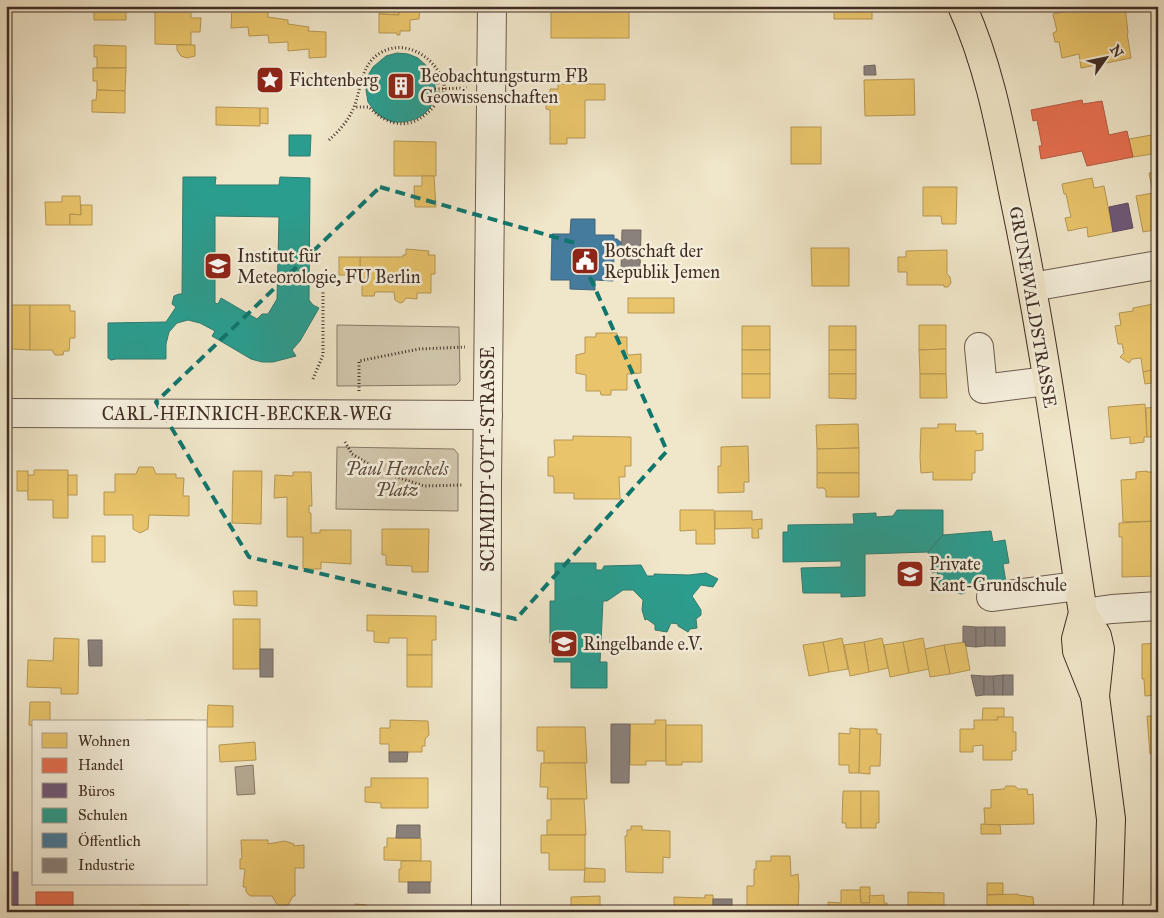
<svg xmlns="http://www.w3.org/2000/svg" width="1164" height="918" viewBox="0 0 1164 918" font-family="'IM FELL Great Primer',serif">
<style>
.green{fill:#d2c7ad;stroke:#897a69}
.water{fill:#b4a791;stroke:#867666}
.homes{fill:#e9c46a;stroke:#b69755}
.shops{fill:#e76f51;stroke:#b55b44}
.offices{fill:#6d597a;stroke:#604c60}
.schools{fill:#2a9d8f;stroke:#317b6f;fill-rule:evenodd}
.public{fill:#457b9d;stroke:#446479}
.industry{fill:#8a817c;stroke:#746862}
.lines{fill:none;stroke-linecap:round;stroke-linejoin:round}
.minor-casing{stroke:#6c5b4e;stroke-width:30}
.major-casing{stroke:#402d25;stroke-width:30}
.path{stroke:#402d25;stroke-width:3;stroke-dasharray:1 2.5;stroke-linecap:butt}
.minor{stroke:#f5efdc;stroke-width:28}
.major{stroke:#f0e6c9;stroke-width:28}
.marked{fill:none;stroke:#0f766e;stroke-width:4;stroke-dasharray:10 6;stroke-linejoin:round}
.labels{text-anchor:middle;dominant-baseline:central;stroke-width:5;stroke-linejoin:round;paint-order:stroke}
.poi-label{font-size:18px;fill:#402d25;stroke:#f5efdc;text-anchor:start}
.street-label{font-size:18px;fill:#402d25;stroke:#f5efdc}
.park-label{font-size:18px;font-style:italic;fill:#5d4c40;stroke:#f5efdc}
</style>
<rect width="100%" height="100%" fill="#f0e6c9"/>
<filter id="stains"><feTurbulence type="fractalNoise" baseFrequency=".004" numOctaves="4"/><feColorMatrix values="0 0 0 0 .2 0 0 0 0 .09 0 0 0 0 .02 0 0 0 .5 -.17"/></filter>
<radialGradient id="worn" r=".72"><stop offset=".6" stop-color="#630" stop-opacity="0"/><stop offset="1" stop-color="#630" stop-opacity=".3"/></radialGradient>
<g class="green">
<polygon points="337,325 459,327 460,381 456,385 337,386"/>
<polygon points="337,447 454,449 458,454 458,511 336,509"/>
</g>
<polygon class="water" points="253,765 255,794 237,795 235,767"/>
<g class="homes">
<polygon points="126,6 126,20 94,20 94,7"/>
<polygon points="168,6 179,6 181,10 191,10 191,18 201,18 200,32 191,32 191,45 155,44 155,9 167,9"/>
<polygon points="232,6 249,6 248,10 268,12 268,17 288,20 288,24 309,27 308,31 326,32 326,57 309,58 309,49 288,51 288,42 269,43 268,35 249,36 248,27 231,28"/>
<polygon points="379,6 399,6 399,15 379,14"/>
<polygon points="399,6 420,6 419,19 410,20 410,31 400,31 400,35 397,35 397,33 379,33 379,14 399,15"/>
<rect x="551" y="6" width="78" height="32"/>
<rect x="834" y="6" width="38" height="13"/>
<polygon points="1063,6 1125,6 1128,33 1127,33 1131,58 1081,68 1079,54 1062,58 1059,42 1055,42 1053,33 1057,31 1053,14 1064,12"/>
<polygon points="94,45 126,46 126,68 97,68 97,57 94,57"/>
<polygon points="177,45 195,45 195,56 187,58 181,56 177,50"/>
<polygon points="93,68 126,68 125,91 97,90 97,81 93,81"/>
<polygon points="914,79 915,115 865,116 864,80"/>
<polygon points="558,84 605,84 605,100 585,100 585,138 567,138 567,144 550,144 550,110 546,109 546,102 550,101 550,89 558,89"/>
<polygon points="97,90 125,91 125,113 92,112 92,100 96,100"/>
<rect x="6" y="96" width="6" height="24"/>
<polygon points="216,107 260,108 260,126 216,125"/>
<polygon points="260,108 268,108 268,124 260,123"/>
<rect x="791" y="127" width="30" height="37"/>
<polygon points="1157,134 1158,153 1133,157 1129,139"/>
<polygon points="394,141 436,142 436,176 394,176"/>
<polygon points="1158,172 1158,237 1155,238 1154,230 1143,232 1136,196 1153,193 1149,173"/>
<polygon points="422,176 434,176 436,207 415,207 414,186 422,186"/>
<polygon points="1092,178 1094,188 1104,186 1113,232 1088,237 1087,227 1068,231 1065,218 1071,217 1066,194 1064,194 1062,184"/>
<polygon points="923,187 957,187 956,224 942,224 941,216 923,216"/>
<polygon points="62,196 80,196 81,215 70,214 70,225 46,225 45,202 62,202"/>
<polygon points="81,205 92,205 92,225 70,225 70,214 81,215"/>
<polygon points="811,248 849,248 849,286 812,286"/>
<polygon points="406,249 429,251 428,255 435,255 435,274 431,274 431,293 417,293 417,299 406,298 403,302 400,303 395,300 394,292 375,292 374,296 362,296 362,282 360,282 360,257 403,257 403,255 406,255"/>
<polygon points="947,250 947,274 950,277 951,283 948,287 944,287 944,285 907,285 907,272 898,272 898,257 906,257 906,251"/>
<rect x="339" y="257" width="21" height="18"/>
<rect x="628" y="298" width="46" height="15"/>
<polygon points="1153,304 1156,320 1158,319 1158,369 1143,372 1141,358 1132,359 1129,363 1120,357 1124,353 1122,344 1118,344 1115,326 1121,325 1119,313 1133,311 1133,308"/>
<polygon points="6,305 30,305 30,350 12,349 12,355 6,355"/>
<polygon points="30,305 70,305 70,311 75,311 75,338 70,338 69,351 64,351 63,355 55,355 52,350 30,350"/>
<polygon points="919,325 946,325 946,349 919,350"/>
<rect x="742" y="326" width="28" height="24"/>
<rect x="829" y="326" width="27" height="24"/>
<polygon points="596,333 617,333 617,337 627,337 627,353 629,355 641,354 641,373 627,374 627,390 611,390 611,395 601,395 600,391 586,391 586,375 576,373 576,355 585,353 585,337 596,337"/>
<polygon points="946,349 946,374 920,374 919,350"/>
<rect x="742" y="350" width="28" height="24"/>
<rect x="829" y="350" width="27" height="24"/>
<polygon points="1158,369 1158,382 1145,384 1143,372"/>
<rect x="742" y="374" width="28" height="24"/>
<polygon points="829,374 856,374 856,399 829,398"/>
<polygon points="920,374 946,374 947,398 920,398"/>
<polygon points="1145,404 1147,437 1144,437 1144,442 1130,444 1130,437 1111,439 1108,407"/>
<polygon points="1158,407 1158,437 1147,437 1146,408"/>
<polygon points="858,424 859,448 817,449 816,425"/>
<polygon points="938,424 956,424 955,431 976,431 976,434 983,433 983,450 975,451 975,473 972,473 972,480 933,480 933,472 921,473 920,458 921,428 938,428"/>
<polygon points="573,436 631,437 631,466 625,466 625,477 619,477 620,499 574,499 574,493 554,493 554,479 553,476 548,476 548,457 553,457 555,455 554,440 573,440"/>
<polygon points="748,446 749,482 744,482 744,492 718,493 718,466 721,466 721,447"/>
<polygon points="859,448 859,473 817,473 817,449"/>
<polygon points="139,467 153,467 156,474 176,474 176,478 184,478 183,496 189,496 189,516 149,515 148,529 140,533 133,529 133,515 104,515 104,492 115,492 115,474 136,474"/>
<polygon points="34,470 68,470 68,518 53,518 53,500 28,500 27,475 34,475"/>
<rect x="17" y="471" width="11" height="20"/>
<polygon points="233,471 262,471 261,524 232,523"/>
<polygon points="1147,471 1147,472 1158,472 1158,521 1123,522 1121,480 1136,479 1136,472"/>
<polygon points="293,472 311,472 312,506 309,506 309,513 311,513 311,533 320,533 320,530 351,530 351,564 321,562 321,569 303,569 303,537 287,537 287,497 274,498 275,475 293,476"/>
<polygon points="817,473 859,473 859,497 826,497 826,491 824,488 817,488"/>
<rect x="68" y="475" width="9" height="20"/>
<polygon points="680,510 714,510 715,544 696,544 696,530 680,531"/>
<polygon points="715,511 752,511 752,520 762,519 762,529 758,529 759,538 752,538 752,528 715,529"/>
<polygon points="1158,521 1158,576 1122,577 1122,537 1119,537 1119,523"/>
<polygon points="382,529 429,529 428,572 412,572 412,566 386,565 386,555 382,555"/>
<rect x="92" y="536" width="13" height="26"/>
<polygon points="233,591 257,591 257,606 234,605"/>
<polygon points="367,615 436,616 436,640 432,640 432,655 407,655 407,638 389,638 389,643 374,642 374,631 367,631"/>
<rect x="233" y="619" width="27" height="50"/>
<polygon points="54,638 79,639 78,694 61,694 61,688 27,687 28,660 53,661"/>
<polygon points="842,638 848,669 829,672 823,642"/>
<polygon points="882,638 888,668 869,672 864,642"/>
<polygon points="923,638 929,669 909,673 903,642"/>
<polygon points="823,642 829,672 809,676 803,645"/>
<polygon points="864,642 869,672 850,676 844,645"/>
<polygon points="903,642 909,673 890,677 884,645"/>
<polygon points="965,642 970,670 950,674 944,645"/>
<polygon points="1158,643 1158,695 1145,696 1144,679 1142,679 1142,644"/>
<polygon points="944,645 950,674 930,677 925,649"/>
<rect x="407" y="655" width="25" height="32"/>
<polygon points="30,702 50,702 50,722 34,722 34,726 29,725"/>
<polygon points="1156,704 1158,704 1158,753 1150,754 1147,716 1157,716"/>
<polygon points="208,705 233,706 233,727 207,727"/>
<polygon points="983,708 1004,708 1004,717 997,717 998,720 982,721"/>
<polygon points="997,717 1013,717 1013,732 1016,732 1016,751 1012,751 1012,760 983,760 983,745 973,746 973,752 960,752 960,729 974,729 974,720 998,720"/>
<rect x="6" y="718" width="5" height="34"/>
<rect x="146" y="720" width="47" height="2"/>
<polygon points="390,720 428,721 429,735 425,739 425,746 422,746 422,752 389,752 389,744 380,744 380,728 390,728"/>
<polygon points="655,720 666,720 666,761 646,761 646,765 630,765 630,724 655,724"/>
<polygon points="666,725 702,725 702,762 682,762 682,765 666,765"/>
<polygon points="537,727 585,727 587,763 544,763 544,751 537,751"/>
<polygon points="850,728 860,729 859,773 849,773 849,765 839,765 839,733 850,734"/>
<polygon points="860,729 877,729 877,734 881,734 880,766 870,766 870,774 859,773"/>
<polygon points="255,742 256,760 220,762 219,745"/>
<polygon points="541,763 585,763 587,799 547,799 548,787 540,787"/>
<polygon points="371,778 428,778 428,808 381,808 381,803 365,802 365,787 371,787"/>
<polygon points="1006,786 1015,786 1018,789 1027,789 1028,795 1033,794 1034,824 985,825 984,808 991,808 991,790 1004,789"/>
<polygon points="843,791 861,791 861,828 846,828 846,823 842,823"/>
<polygon points="861,791 879,791 879,823 876,823 876,828 861,828"/>
<polygon points="551,799 584,799 586,835 547,835 547,820 551,820"/>
<polygon points="981,824 1000,825 1001,834 981,834"/>
<polygon points="631,826 642,826 642,830 670,831 670,858 663,857 663,873 626,872 625,836 627,836 627,830 631,830"/>
<polygon points="541,835 585,835 585,870 549,870 549,853 541,853"/>
<polygon points="387,838 421,838 421,861 384,860 384,847 387,847"/>
<polygon points="241,840 268,840 268,844 285,841 294,844 294,846 304,845 304,868 295,868 295,896 293,896 288,905 279,906 276,903 272,896 250,896 246,892 246,887 243,887 245,869 240,869 240,859 242,859"/>
<polygon points="771,856 790,856 791,876 798,874 799,885 798,912 754,912 754,907 747,908 747,886 754,886 754,869 756,869 756,861 771,861"/>
<polygon points="401,861 431,861 431,882 399,882 399,869 401,869"/>
<polygon points="585,868 605,869 605,882 584,882"/>
<polygon points="987,883 1003,883 1003,894 987,895"/>
<polygon points="860,887 870,887 870,903 861,903"/>
<polygon points="841,890 860,890 861,903 870,903 869,896 884,895 884,903 887,903 887,912 829,912 828,902 841,903"/>
<polygon points="908,892 944,893 944,911 945,912 906,912 906,909 908,909"/>
<polygon points="1018,894 1018,895 1033,897 1034,909 1042,909 1041,912 987,912 987,895"/>
<polygon points="705,895 713,895 713,912 674,912 674,897 705,898"/>
<polygon points="600,896 600,912 571,912 571,897"/>
<polygon points="355,904 367,905 367,912 345,912 345,907 355,907"/>
<rect x="141" y="905" width="48" height="7"/>
<rect x="367" y="907" width="23" height="5"/>
<rect x="407" y="907" width="24" height="5"/>
</g>
<g class="shops">
<polygon points="1082,100 1083,104 1102,101 1109,135 1127,131 1133,157 1087,166 1082,151 1041,159 1039,146 1042,146 1037,120 1033,121 1031,110"/>
<rect x="36" y="892" width="37" height="20"/>
</g>
<g class="offices">
<polygon points="1128,203 1133,228 1113,232 1109,207"/>
<rect x="6" y="872" width="12" height="40"/>
</g>
<g class="schools">
<polygon points="397,53 408,54 418,58 430,69 435,80 439,80 439,84 435,84 435,92 440,92 439,97 435,97 430,108 424,114 416,119 405,122 393,122 383,118 375,112 368,102 366,90 367,77 373,67 386,56"/>
<polygon points="289,135 311,135 310,156 289,156"/>
<path d="M183 177H216L215 185H279L280 177 310 178 309 300 313 305 319 308 300 341 292 350 296 356 273 362H262L251 359 212 336 215 331 200 323 188 320 177 323 169 332 166 344V359H116L111 360 108 358V323L166 322 176 307 172 304 174 296 179 294H182ZM215 216 279 217 277 299 268 314H262L257 319 221 298 218 304 215 303Z"/>
<polygon points="897,510 943,510 943,535 928,552 865,554 865,596 841,597 841,593 803,593 801,568 841,567 841,561 783,562 783,532 788,532 788,525 854,524 853,514 876,513 876,517 893,516"/>
<polygon points="991,531 993,542 1005,540 1009,563 1003,564 1006,582 967,588 966,592 962,594 957,593 955,589 941,592 937,572 932,573 928,552 943,535"/>
<polygon points="555,563 596,563 596,570 602,570 604,566 641,565 647,576 654,576 654,574 689,575 706,573 718,579 713,587 701,585 692,596 701,610 701,615 696,619 697,628 690,629 688,632 678,626 678,624 671,623 667,632 655,630 655,625 647,619 645,620 642,610 643,600 633,590 623,590 607,601 603,601 600,662 607,662 607,688 571,688 571,662 554,662 555,643 550,643 550,601 555,601"/>
</g>
<polygon class="public" points="571,219 595,219 595,235 614,235 614,239 617,239 622,243 622,251 617,256 614,255 613,281 595,280 595,290 570,289 570,280 551,280 552,234 570,234"/>
<g class="industry">
<polygon points="875,65 876,75 864,75 864,66"/>
<polygon points="622,230 641,230 640,271 621,271"/>
<polygon points="963,626 976,627 976,647 966,646 965,642 963,642"/>
<polygon points="976,627 985,627 985,646 976,647"/>
<rect x="985" y="627" width="10" height="19"/>
<rect x="995" y="627" width="10" height="19"/>
<polygon points="88,640 102,640 102,666 89,666"/>
<rect x="260" y="649" width="13" height="28"/>
<polygon points="971,675 984,676 984,695 976,696"/>
<polygon points="1003,675 1003,695 994,695 993,676"/>
<rect x="1003" y="675" width="10" height="20"/>
<polygon points="984,676 993,676 994,695 984,695"/>
<polygon points="611,724 630,724 629,783 611,783"/>
<polygon points="389,752 408,752 407,762 389,762"/>
<polygon points="397,825 420,825 420,838 396,838"/>
<rect x="408" y="882" width="22" height="11"/>
<rect x="713" y="899" width="19" height="13"/>
</g>
<g class="lines">
<defs>
<g id="minor">
<polyline points="1032,287 1158,265"/>
<polyline points="979,347 983,389 1047,381"/>
<polyline points="6,413 488,415"/>
<polyline points="991,597 1078,586"/>
<polyline points="1083,613 1112,609 1158,606"/>
<polyline points="486,912 487,484 492,6"/>
</g>
<g id="major">
<path d="M962 6C991 70 1002 138 1016 206 1044 341 1062 477 1083 613L1076 639 1077 651 1095 696"/>
<polyline points="1083,613 1097,636 1100,649 1095,696 1111,819 1108,912"/>
</g>
</defs>
<use href="#minor" class="minor-casing"/>
<use href="#major" class="major-casing"/>
<g class="path">
<polyline points="435,89 467,88"/>
<path d="M329 140C339 131 349 120 354 107 362 87 360 66 380 53 403 39 430 54 441 76 443 80 445 85 444 90 444 96 438 101 434 106 414 130 390 129 369 107H354"/>
<polyline points="313,379 323,355 323,292"/>
<polyline points="359,391 359,361 419,349 465,347"/>
<polyline points="345,442 352,454 382,472 424,486 462,485"/>
</g>
<use href="#minor" class="minor"/>
<use href="#major" class="major"/>
</g>
<path class="marked" d="M380 187 575 243 667 451 516 619 249 557 156 402Z"/>
<defs>
<symbol id="sight-square" viewBox="-11 -11 22 22"><rect x="-9" y="-9" width="18" height="18" rx="4" fill="#8f2418" stroke="#f5efdc"/><path d="M0-6L1.8-2.2L6-1.7L2.9 1.2L3.7 5.4L0 3.3L-3.7 5.4L-2.9 1.2L-6-1.7L-1.8-2.2Z" fill="#fff"/></symbol>
<symbol id="building-square" viewBox="-11 -11 22 22"><rect x="-9" y="-9" width="18" height="18" rx="4" fill="#8f2418" stroke="#f5efdc"/><path d="M-4-6H4V6H1V3H-1V6H-4ZM-2.5-4.3h1.7v1.8h-1.7ZM.8-4.3h1.7v1.8H.8ZM-2.5-1h1.7V.8h-1.7ZM.8-1h1.7V.8H.8Z" fill="#fff"/></symbol>
<symbol id="civic-square" viewBox="-11 -11 22 22"><rect x="-9" y="-9" width="18" height="18" rx="4" fill="#8f2418" stroke="#f5efdc"/><path d="M-.6-6.5H3V-4.5H.6V-3L4-1V1h2V6H-6V1h2V-1L-.6-3ZM-1.2 2.5V6h2.4V2.5Z" fill="#fff"/></symbol>
<symbol id="university-square" viewBox="-11 -11 22 22"><rect x="-9" y="-9" width="18" height="18" rx="4" fill="#8f2418" stroke="#f5efdc"/><path d="M0-5L7-2L0 1L-7-2ZM-4 1L0 2.5L4 1V4Q0 6-4 4Z" fill="#fff"/></symbol>
<symbol id="school-square" viewBox="-11 -11 22 22"><rect x="-9" y="-9" width="18" height="18" rx="4" fill="#8f2418" stroke="#f5efdc"/><path d="M0-5L7-2L0 1L-7-2ZM-4 1L0 2.5L4 1V4Q0 6-4 4Z" fill="#fff"/></symbol>
</defs>
<g fill-rule="evenodd">
<use href="#sight-square" x="254" y="64" width="32" height="32"/>
<use href="#building-square" x="385" y="70" width="32" height="32"/>
<use href="#civic-square" x="569" y="245" width="32" height="32"/>
<use href="#university-square" x="202" y="250" width="32" height="32"/>
<use href="#school-square" x="894" y="558" width="32" height="32"/>
<use href="#school-square" x="548" y="628" width="32" height="32"/>
</g>
<g class="labels">
<g class="poi-label">
<text x="420" y="76">Beobachtungsturm FB<tspan x="420" dy="21">Geowissenschaften</tspan></text>
<text x="289" y="80">Fichtenberg</text>
<text x="604" y="251">Botschaft der<tspan x="604" dy="21">Republik Jemen</tspan></text>
<text x="237" y="256">Institut für<tspan x="237" dy="21">Meteorologie, FU Berlin</tspan></text>
<text x="929" y="564">Private<tspan x="929" dy="21">Kant-Grundschule</tspan></text>
<text x="583" y="644">Ringelbande e.V.</text>
</g>
<g class="street-label">
<text transform="translate(1033 307) rotate(80)">GRUNEWALDSTRASSE</text>
<text x="247" y="414">CARL-HEINRICH-BECKER-WEG</text>
<text transform="translate(488 459) rotate(-90)">SCHMIDT-OTT-STRASSE</text>
</g>
<g class="park-label">
<text x="397" y="469">Paul Henckels<tspan x="397" dy="21">Platz</tspan></text>
</g>
</g>
<rect width="1164" height="918" fill="none" stroke="#f0e6c9" stroke-width="25"/>
<rect x="8" y="8" width="1149" height="903" fill="none" stroke="#402d25" stroke-width="2.5"/>
<rect x="12" y="12" width="1139" height="893" fill="none" stroke="#402d25"/>
<rect x="32" y="720" width="175" height="165" fill="#f5efdc" stroke="#ada193"/>
<rect x="42" y="733" width="25" height="15" fill="#e9c46a" stroke="#ada193"/>
<text x="78" y="746" font-size="15" fill="#402d25">Wohnen</text>
<rect x="42" y="758" width="25" height="15" fill="#e76f51" stroke="#ada193"/>
<text x="78" y="770" font-size="15" fill="#402d25">Handel</text>
<rect x="42" y="783" width="25" height="15" fill="#6d597a" stroke="#ada193"/>
<text x="78" y="796" font-size="15" fill="#402d25">Büros</text>
<rect x="42" y="808" width="25" height="15" fill="#2a9d8f" stroke="#ada193"/>
<text x="78" y="820" font-size="15" fill="#402d25">Schulen</text>
<rect x="42" y="833" width="25" height="15" fill="#457b9d" stroke="#ada193"/>
<text x="78" y="846" font-size="15" fill="#402d25">Öffentlich</text>
<rect x="42" y="858" width="25" height="15" fill="#8a817c" stroke="#ada193"/>
<text x="78" y="870" font-size="15" fill="#402d25">Industrie</text>
<g transform="translate(1106 58) rotate(57)" stroke="#f5efdc" stroke-width="4" paint-order="stroke">
<path d="M0-4L9 19L0 12L-9 19Z" fill="#402d25"/>
<text y="-8" font-size="14" font-weight="bold" text-anchor="middle" fill="#402d25">N</text>
</g>
<rect width="100%" height="100%" filter="url(#stains)"/>
<rect width="100%" height="100%" fill="url(#worn)"/>
</svg>
